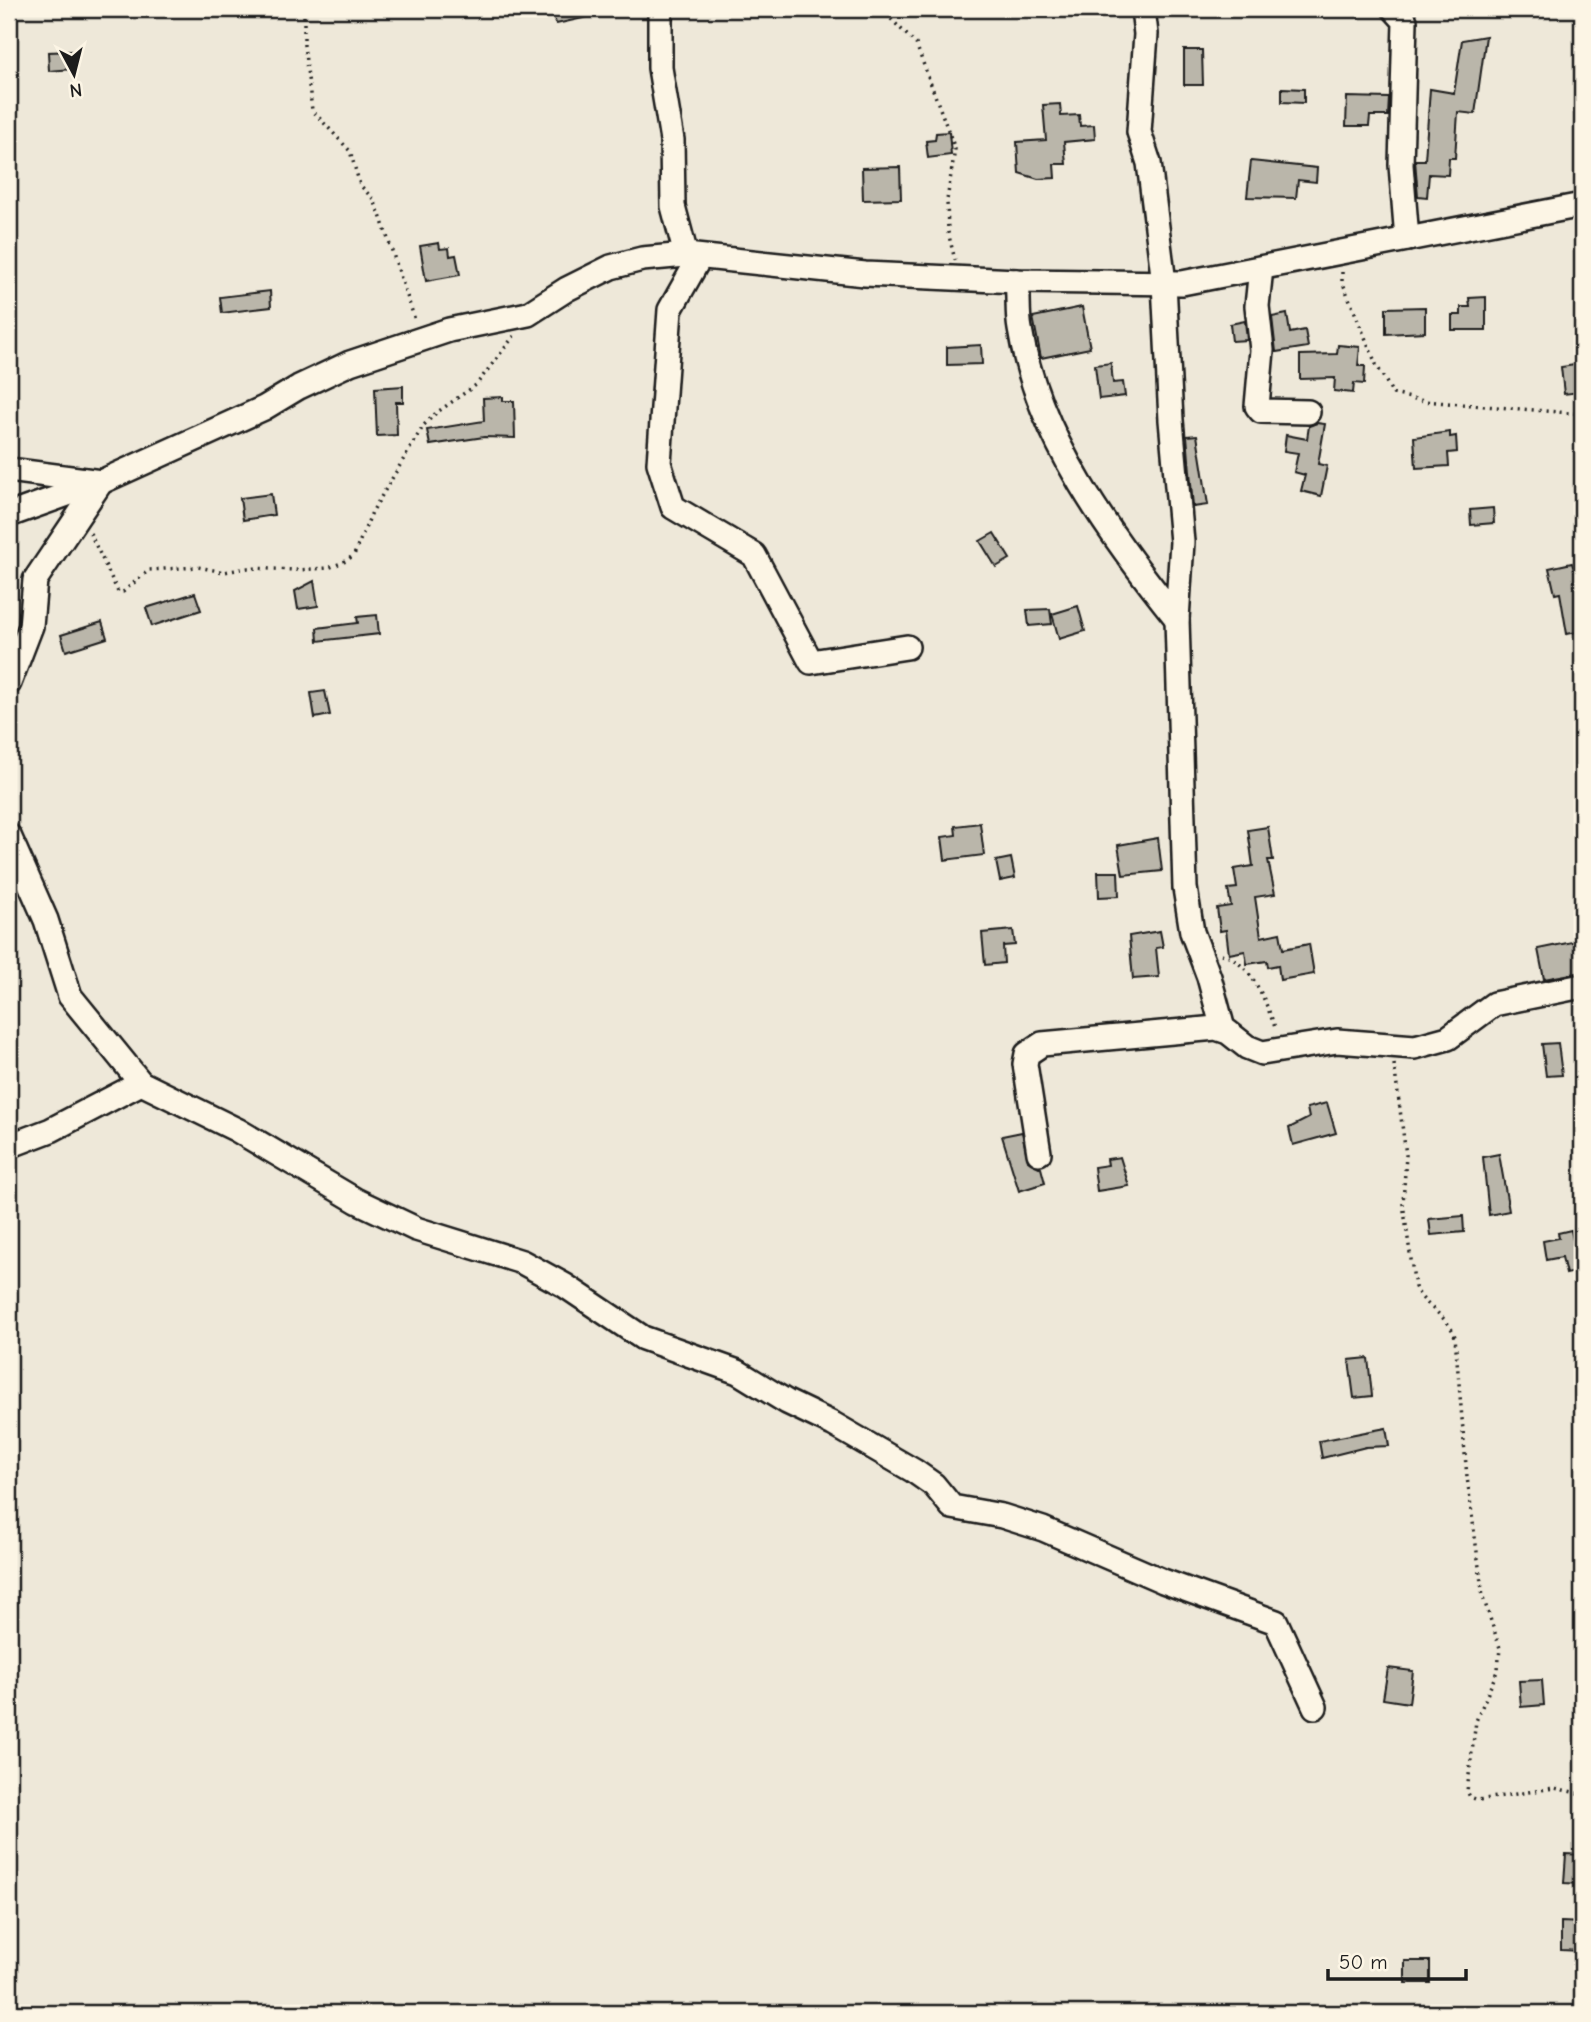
<svg xmlns="http://www.w3.org/2000/svg" width="1591" height="2022" viewBox="0 0 1591 2022" font-family="'Comic Neue',sans-serif">
<style>
.building{fill:#bab6aa;stroke:#1c1c1c;stroke-width:2}
.lines{fill:none;stroke-linecap:round;stroke-linejoin:round}
.street-casing{stroke:#1c1c1c;stroke-width:28}
.path{stroke:#1c1c1c;stroke-width:3.5;stroke-dasharray:2 5;stroke-linecap:butt}
.street{stroke:#fcf5e5;stroke-width:23}
</style>
<rect width="100%" height="100%" fill="#eee8d9"/>
<filter id="ink" filterUnits="userSpaceOnUse"><feTurbulence type="fractalNoise" baseFrequency=".0143" numOctaves="2"/><feDisplacementMap in="SourceGraphic" scale="14" xChannelSelector="R" yChannelSelector="G"/><feConvolveMatrix kernelMatrix="1 2 1 2 8 2 1 2 1" color-interpolation-filters="sRGB"/></filter>
<g filter="url(#ink)">
<g class="building">
<polygon points="552,9 597,9 597,15 556,24"/>
<polygon points="1486,36 1475,114 1458,112 1455,158 1449,158 1448,175 1429,174 1427,197 1418,196 1415,160 1425,160 1430,89 1454,93 1462,40"/>
<polygon points="1184,50 1202,50 1203,85 1184,85"/>
<polygon points="73,51 73,69 49,71 48,52"/>
<polygon points="1282,88 1304,89 1304,103 1282,102"/>
<polygon points="1347,97 1389,98 1388,116 1370,116 1369,126 1346,126"/>
<polygon points="1060,104 1061,116 1079,115 1080,126 1094,125 1095,139 1064,142 1066,164 1054,164 1055,178 1038,179 1019,173 1017,142 1046,140 1043,105"/>
<polygon points="949,132 951,155 928,158 926,141 935,140 936,133"/>
<polygon points="1251,161 1317,168 1316,182 1298,180 1296,198 1247,197"/>
<polygon points="900,167 901,199 863,200 862,168"/>
<polygon points="439,243 440,249 449,248 450,256 456,255 460,275 426,281 420,246"/>
<polygon points="270,291 271,307 222,313 220,297"/>
<polygon points="1486,297 1486,330 1452,330 1452,315 1461,315 1461,307 1470,307 1469,298"/>
<polygon points="1082,307 1090,348 1041,358 1033,317"/>
<polygon points="1425,307 1425,332 1386,334 1386,308"/>
<polygon points="1287,314 1290,333 1305,330 1308,347 1276,352 1272,317"/>
<polygon points="1245,321 1247,340 1232,341 1230,324"/>
<polygon points="981,345 982,364 947,365 947,347"/>
<polygon points="1338,345 1360,347 1358,366 1365,366 1364,384 1354,383 1353,393 1334,391 1335,378 1300,379 1300,355 1337,354"/>
<polygon points="1111,363 1113,383 1123,382 1125,396 1099,399 1095,365"/>
<polygon points="1582,364 1582,379 1578,379 1580,392 1564,394 1561,367"/>
<polygon points="403,386 403,402 396,402 397,435 377,436 375,388"/>
<polygon points="503,397 503,401 514,401 515,438 484,437 430,445 427,430 484,421 483,398"/>
<polygon points="1317,423 1325,424 1318,464 1327,466 1321,496 1301,491 1305,475 1294,472 1298,453 1284,451 1286,435 1307,439 1309,426"/>
<polygon points="1450,432 1450,437 1456,436 1457,452 1448,453 1449,466 1416,468 1414,437"/>
<polygon points="1197,435 1208,505 1193,507 1187,436"/>
<polygon points="271,494 274,515 243,520 240,498"/>
<polygon points="1493,508 1494,523 1471,525 1470,510"/>
<polygon points="994,533 1010,559 996,567 980,541"/>
<polygon points="1572,563 1574,570 1582,568 1582,631 1567,634 1560,593 1555,594 1549,568"/>
<polygon points="314,581 318,606 298,609 295,591"/>
<polygon points="195,593 201,610 152,626 146,608"/>
<polygon points="1078,606 1085,631 1059,639 1052,614"/>
<polygon points="1050,609 1052,624 1029,626 1027,610"/>
<polygon points="377,615 379,634 318,641 317,628 358,623 357,617"/>
<polygon points="102,622 107,638 66,651 61,635"/>
<polygon points="325,691 330,715 315,718 311,693"/>
<polygon points="980,823 984,855 945,860 942,837 956,835 955,826"/>
<polygon points="1268,827 1273,860 1268,860 1275,894 1255,897 1261,937 1280,933 1283,949 1309,944 1314,974 1280,980 1278,965 1268,967 1267,961 1247,964 1245,951 1229,954 1226,930 1220,931 1217,908 1231,906 1228,889 1237,888 1234,869 1253,866 1248,830"/>
<polygon points="1158,838 1162,871 1123,875 1118,845"/>
<polygon points="1011,858 1015,878 1000,881 996,861"/>
<polygon points="1098,872 1118,872 1119,896 1099,897"/>
<polygon points="1013,930 1015,945 1003,946 1004,963 985,965 982,933"/>
<polygon points="1160,931 1163,947 1156,948 1159,977 1133,979 1129,936"/>
<polygon points="1582,940 1582,972 1544,979 1538,949"/>
<polygon points="1558,1043 1562,1075 1546,1076 1542,1044"/>
<polygon points="1327,1103 1336,1133 1293,1145 1289,1128 1309,1118 1307,1108"/>
<polygon points="1022,1132 1028,1161 1041,1168 1045,1183 1019,1191 1002,1136"/>
<polygon points="1499,1154 1509,1211 1489,1215 1483,1157"/>
<polygon points="1120,1157 1129,1186 1097,1191 1094,1167 1108,1165 1107,1159"/>
<polygon points="1463,1216 1464,1232 1431,1235 1429,1219"/>
<polygon points="1571,1230 1579,1271 1566,1274 1562,1257 1546,1260 1543,1241 1559,1238 1558,1233"/>
<polygon points="1368,1358 1372,1396 1354,1398 1349,1360"/>
<polygon points="1386,1428 1389,1446 1366,1447 1322,1458 1319,1441"/>
<polygon points="1388,1668 1413,1671 1409,1703 1383,1699"/>
<polygon points="1542,1680 1544,1705 1521,1707 1519,1681"/>
<polygon points="1566,1854 1582,1855 1582,1884 1564,1883"/>
<polygon points="1561,1922 1582,1923 1582,1951 1561,1950"/>
<rect x="1405" y="1961" width="25" height="22"/>
</g>
<g class="lines">
<defs>
<g id="street">
<polyline points="660,9 660,68 672,140 673,206 686,255"/>
<polyline points="1143,9 1146,34 1139,132 1149,163 1164,283 1171,420 1182,542 1177,619 1185,888 1192,932 1209,977 1223,1029"/>
<polyline points="1394,9 1405,21 1401,165 1407,239"/>
<polyline points="700,257 670,310 659,463 673,507 754,555 811,662 907,647"/>
<polyline points="1261,268 1257,306 1262,350 1257,406 1261,411 1308,412"/>
<path d="M1017 281C1019 297 1017 314 1020 329 1037 436 1111 537 1177 619"/>
<polyline points="9,470 101,482 35,580 31,626 9,683"/>
<polyline points="9,515 101,482 264,408 299,387 350,363 449,330 528,314 567,289 611,267 642,259 686,255 865,274 1017,281 1182,283 1582,205"/>
<polyline points="9,836 46,920 70,996 141,1083 237,1130 357,1201 416,1229 522,1262 564,1285 643,1338 738,1372 787,1402 833,1424 914,1471 934,1485 952,1507 1002,1516 1043,1529 1163,1581 1276,1622 1315,1707"/>
<polyline points="9,1146 51,1130 141,1083"/>
<polyline points="1039,1153 1025,1064 1027,1054 1042,1044 1216,1028 1228,1032 1247,1047 1262,1053 1337,1041 1415,1047 1448,1038 1494,1004 1582,986"/>
</g>
</defs>
<use href="#street" class="street-casing"/>
<g class="path">
<polyline points="304,9 304,45 312,110 350,151 360,185 374,200 380,215 415,320"/>
<polyline points="681,9 693,9"/>
<polyline points="881,9 916,44 955,149 947,200 948,232 955,260"/>
<polyline points="1582,263 1579,271 1582,276"/>
<polyline points="1342,272 1342,281 1376,364 1393,394 1424,401 1582,414"/>
<polyline points="90,533 118,592 123,592 149,570 198,567 224,572 248,568 297,570 328,568 346,561 354,555 372,512 424,425 436,413 476,385 514,336"/>
<path d="M1221 954C1253 963 1266 1003 1276 1030"/>
<path d="M1394 1064 1406 1155 1403 1204 1415 1287C1424 1307 1449 1316 1455 1337L1467 1477 1483 1597 1500 1648 1498 1669 1476 1721 1467 1791 1470 1797 1478 1800 1554 1788 1582 1794"/>
</g>
<use href="#street" class="street"/>
</g>
</g>
<rect width="1591" height="2022" fill="none" stroke="#fcf5e5" stroke-width="35"/>
<rect x="18" y="18" width="1556" height="1987" fill="none" stroke="#1c1c1c" stroke-width="2.5" filter="url(#ink)"/>
<g transform="translate(74 74) rotate(173)" stroke="#fcf5e5" stroke-width="5" paint-order="stroke">
<path d="M0-5L12 26L0 18L-12 26Z" fill="#1c1c1c"/>
<text y="-10" font-size="19" font-weight="bold" text-anchor="middle" fill="#1c1c1c">N</text>
</g>
<path d="M1328 1969v10h138v-10" fill="none" stroke="#1c1c1c" stroke-width="3.5"/>
<text x="1339" y="1969" font-size="21" fill="#1c1c1c" stroke="#fcf5e5" stroke-width="5" paint-order="stroke">50 m</text>
</svg>
